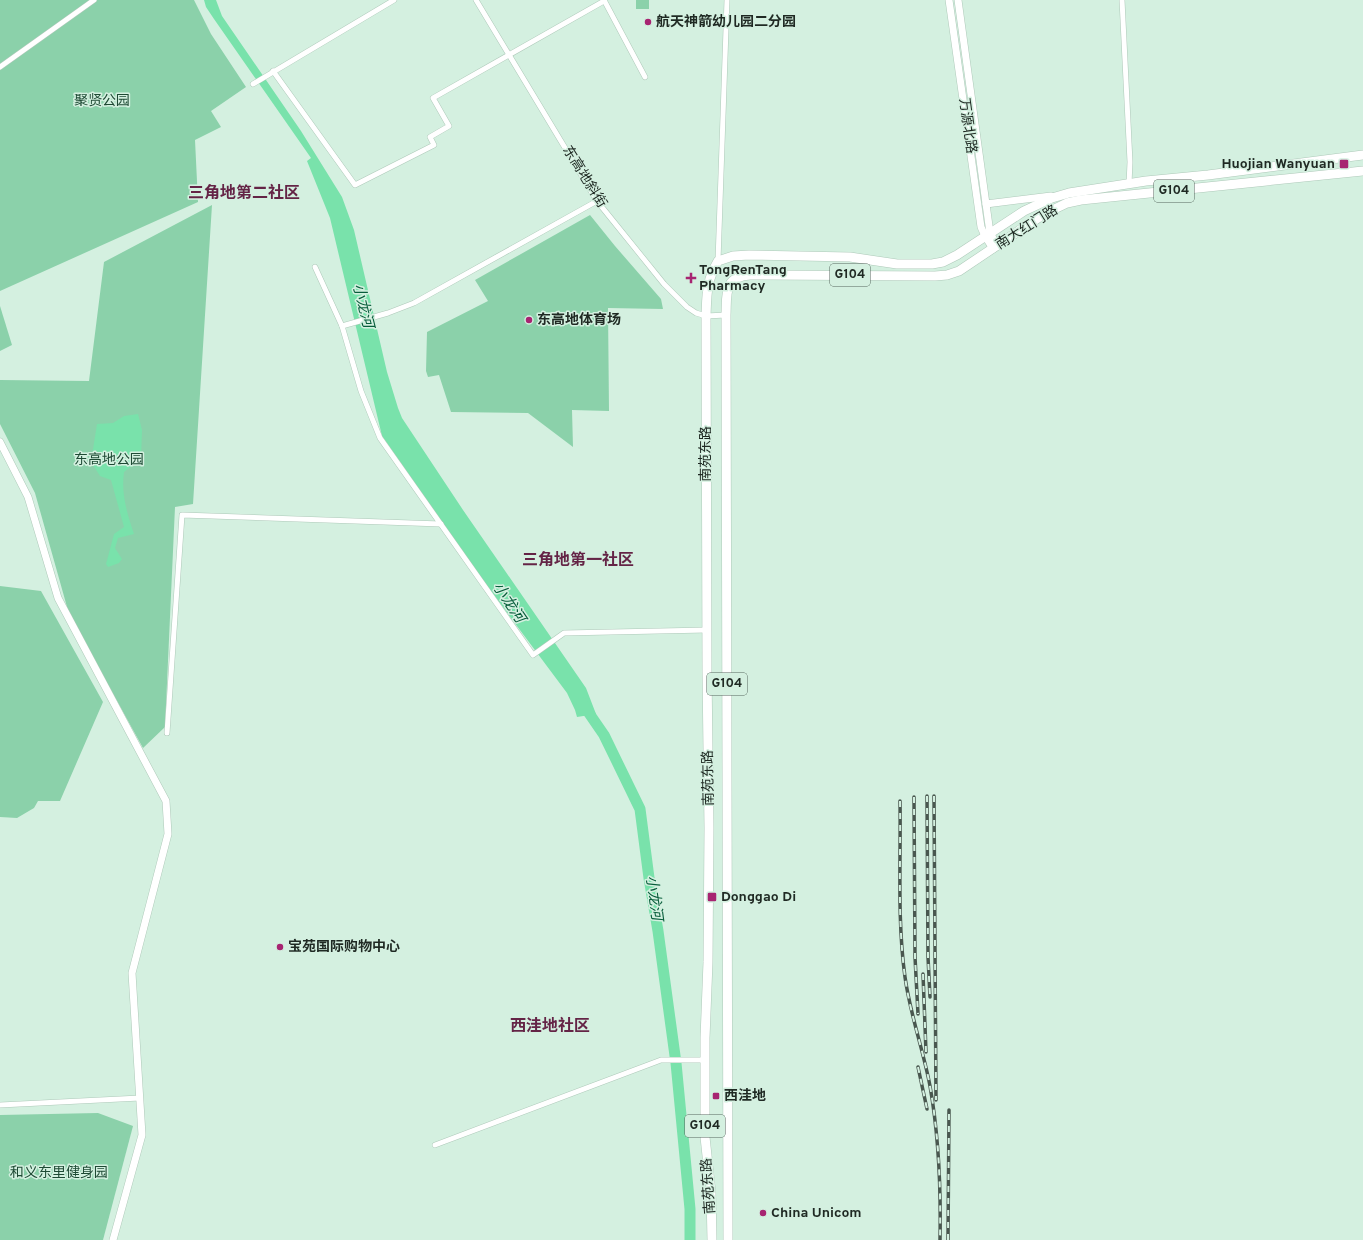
<svg xmlns="http://www.w3.org/2000/svg" width="1363" height="1240" viewBox="0 0 1363 1240" font-family="Overpass,'Noto Sans SC',sans-serif">
<style>
.green{fill:#8bd1aa}
.water{fill:#79e2ab}
.lines{fill:none;stroke-linecap:round;stroke-linejoin:round}
.river{stroke:#79e2ab;stroke-width:11}
.street-casing{stroke:#aec9b9;stroke-width:6}
.secondary-casing{stroke:#aec9b9;stroke-width:8}
.highway-casing{stroke:#aec9b9;stroke-width:10}
.street{stroke:#fff;stroke-width:5}
.secondary{stroke:#fff;stroke-width:7}
.highway{stroke:#fff;stroke-width:9}
.rail-casing{stroke:#49574f;stroke-width:3.5}
.rail{stroke:#d4f0e0;stroke-width:2;stroke-dasharray:6;stroke-linecap:butt}
.poi-dot{fill:#a72471;stroke:#d4f0e0;stroke-width:1.5}
.labels{text-anchor:middle;dominant-baseline:central;stroke-width:3;stroke-linejoin:round;paint-order:stroke}
.shield{fill:#d4f0e0;stroke:#55655c;stroke-width:1}
.shield-label{font-size:13px;font-weight:bold;fill:#1f2923}
.poi-label{font-size:14px;font-weight:bold;fill:#1f2923;stroke:#d4f0e0;text-anchor:start}
.park-label{font-size:14px;fill:#1e4a34;stroke:#d4f0e0}
.street-label{font-size:14px;fill:#1f2923;stroke:#d4f0e0}
.water-label{font-size:15px;font-style:italic;fill:#085d3b;stroke:#d4f0e0}
.quarter-label{font-size:16px;font-weight:bold;fill:#642446;stroke:#d4f0e0}
</style>
<rect width="100%" height="100%" fill="#d4f0e0"/>
<g class="green">
<polygon points="0,0 194,0 211,34 246,87 211,111 221,127 195,140 198,202 0,291"/>
<rect x="636" y="0" width="13" height="9"/>
<polygon points="212,205 193,504 175,507 165,727 143,748 69,614 35,493 0,424 0,380 89,381 104,262"/>
<polygon points="590,215 615,246 661,299 663,309 608,308 609,411 572,410 573,447 528,413 451,412 439,375 428,377 426,371 427,332 488,301 475,280"/>
<polygon points="0,306 12,345 0,351"/>
<polygon points="0,586 41,591 103,702 60,801 38,801 34,808 17,818 0,817"/>
<polygon points="98,1113 133,1126 103,1240 0,1240 0,1115"/>
</g>
<g class="water">
<polygon points="204,0 216,0 222,16 301,131 342,197 354,230 387,372 398,408 402,418 463,510 586,688 596,714 577,717 575,710 567,693 479,575 382,436 330,218 307,161 311,158 214,19 206,7"/>
<path d="M138 414 142 430 141 459 124 472C121 494 127 513 134 534L118 538 115 548 122 559 119 563 108 567 106 564 114 534 124 527 111 480 100 476 91 462 97 424 113 423 124 416Z"/>
</g>
<g class="lines">
<polyline class="river" points="582,703 604,735 640,809 649,878 658,931 676,1063 690,1209 690,1240"/>
<defs>
<g id="street">
<polyline points="476,0 597,201 664,284 687,307 696,313 706,316 726,315"/>
<polyline points="604,0 645,77"/>
<polyline points="1122,0 1130,162 1129,184"/>
<polyline points="0,67 94,0"/>
<polyline points="273,71 355,185 434,145 430,137 449,126 433,98 604,1"/>
<polyline points="253,84 394,0"/>
<polyline points="718,261 727,0"/>
<polyline points="315,267 342,326 361,391 380,438 533,655 564,633 707,630"/>
<polyline points="342,326 388,313 414,303 597,201"/>
<polyline points="167,733 182,515 441,524"/>
<polyline points="0,1105 140,1098"/>
<polyline points="435,1145 661,1060 706,1060"/>
</g>
<g id="secondary">
<polyline points="949,0 981,227 985,236 993,249"/>
<polyline points="958,0 990,233 998,246"/>
<polyline points="986,204 1051,196"/>
<polyline points="0,442 28,497 58,598 166,801 168,834 132,973 142,1135 113,1240"/>
</g>
<g id="highway">
<path d="M712 1240 711 1193 705 1137V1038L708 962 709 828 707 672 706 316C707 293 706 282 718 261L733 256 749 255 850 257 897 264H932L943 262 957 255 1024 211 1052 198 1069 193 1146 181 1208 175 1363 155"/>
<path d="M728 1240 726 315C727 294 723 277 750 275L935 276 947 275 959 271 1044 214 1067 203 1081 200 1363 171"/>
</g>
</defs>
<use href="#street" class="street-casing"/>
<use href="#secondary" class="secondary-casing"/>
<use href="#highway" class="highway-casing"/>
<use href="#street" class="street"/>
<use href="#secondary" class="secondary"/>
<use href="#highway" class="highway"/>
<defs>
<g id="rail">
<polyline points="927,796 928,957 930,997"/>
<polyline points="934,796 936,1100"/>
<polyline points="914,797 915,957 918,1014"/>
<path d="M900 801C901 859 897 919 905 977 910 1014 923 1049 930 1086 939 1137 941 1189 940 1240"/>
<polyline points="923,974 926,1052"/>
<polyline points="918,1067 927,1109"/>
<polyline points="948,1240 949,1110"/>
</g>
</defs>
<use href="#rail" class="rail-casing"/>
<use href="#rail" class="rail"/>
</g>
<g class="poi-dot">
<circle cx="648" cy="22" r="4"/>
<rect x="1339" y="159" width="10" height="10" rx="2"/>
<path d="M689 272h4v4h4v4h-4v4h-4v-4h-4v-4h4z"/>
<circle cx="529" cy="320" r="4"/>
<rect x="707" y="892" width="10" height="10" rx="2"/>
<circle cx="280" cy="947" r="4"/>
<rect x="712" y="1092" width="8" height="8" rx="2"/>
<circle cx="763" cy="1213" r="4"/>
</g>
<g class="labels">
<g class="shield">
<rect x="1154" y="180" width="40" height="22" rx="3"/>
<rect x="830" y="264" width="40" height="22" rx="3"/>
<rect x="707" y="673" width="40" height="22" rx="3"/>
<rect x="685" y="1115" width="40" height="22" rx="3"/>
</g>
<g class="shield-label">
<text x="1174" y="191">G104</text>
<text x="850" y="275">G104</text>
<text x="727" y="684">G104</text>
<text x="705" y="1126">G104</text>
</g>
<g class="poi-label">
<text x="656" y="22">航天神箭幼儿园二分园</text>
<text x="1335" y="164" text-anchor="end">Huojian Wanyuan</text>
<text x="699" y="270">TongRenTang<tspan x="699" dy="16">Pharmacy</tspan></text>
<text x="537" y="320">东高地体育场</text>
<text x="721" y="897">Donggao Di</text>
<text x="288" y="947">宝苑国际购物中心</text>
<text x="724" y="1096">西洼地</text>
<text x="771" y="1213">China Unicom</text>
</g>
<g class="park-label">
<text x="102" y="101">聚贤公园</text>
<text x="109" y="460">东高地公园</text>
<text x="59" y="1173">和义东里健身园</text>
</g>
<g class="street-label">
<text transform="translate(967 126) rotate(82)">万源北路</text>
<text transform="translate(584 177) rotate(58)">东高地斜街</text>
<text transform="translate(1027 228) rotate(-32)">南大红门路</text>
<text transform="translate(706 454) rotate(-90)">南苑东路</text>
<text transform="translate(709 778) rotate(-91)">南苑东路</text>
<text transform="translate(709 1186) rotate(-94)">南苑东路</text>
</g>
<g class="water-label">
<text transform="translate(362 306) rotate(76)">小龙河</text>
<text transform="translate(508 603) rotate(56)">小龙河</text>
<text transform="translate(653 898) rotate(82)">小龙河</text>
</g>
<g class="quarter-label">
<text x="244" y="194">三角地第二社区</text>
<text x="578" y="561">三角地第一社区</text>
<text x="550" y="1027">西洼地社区</text>
</g>
</g>
</svg>
